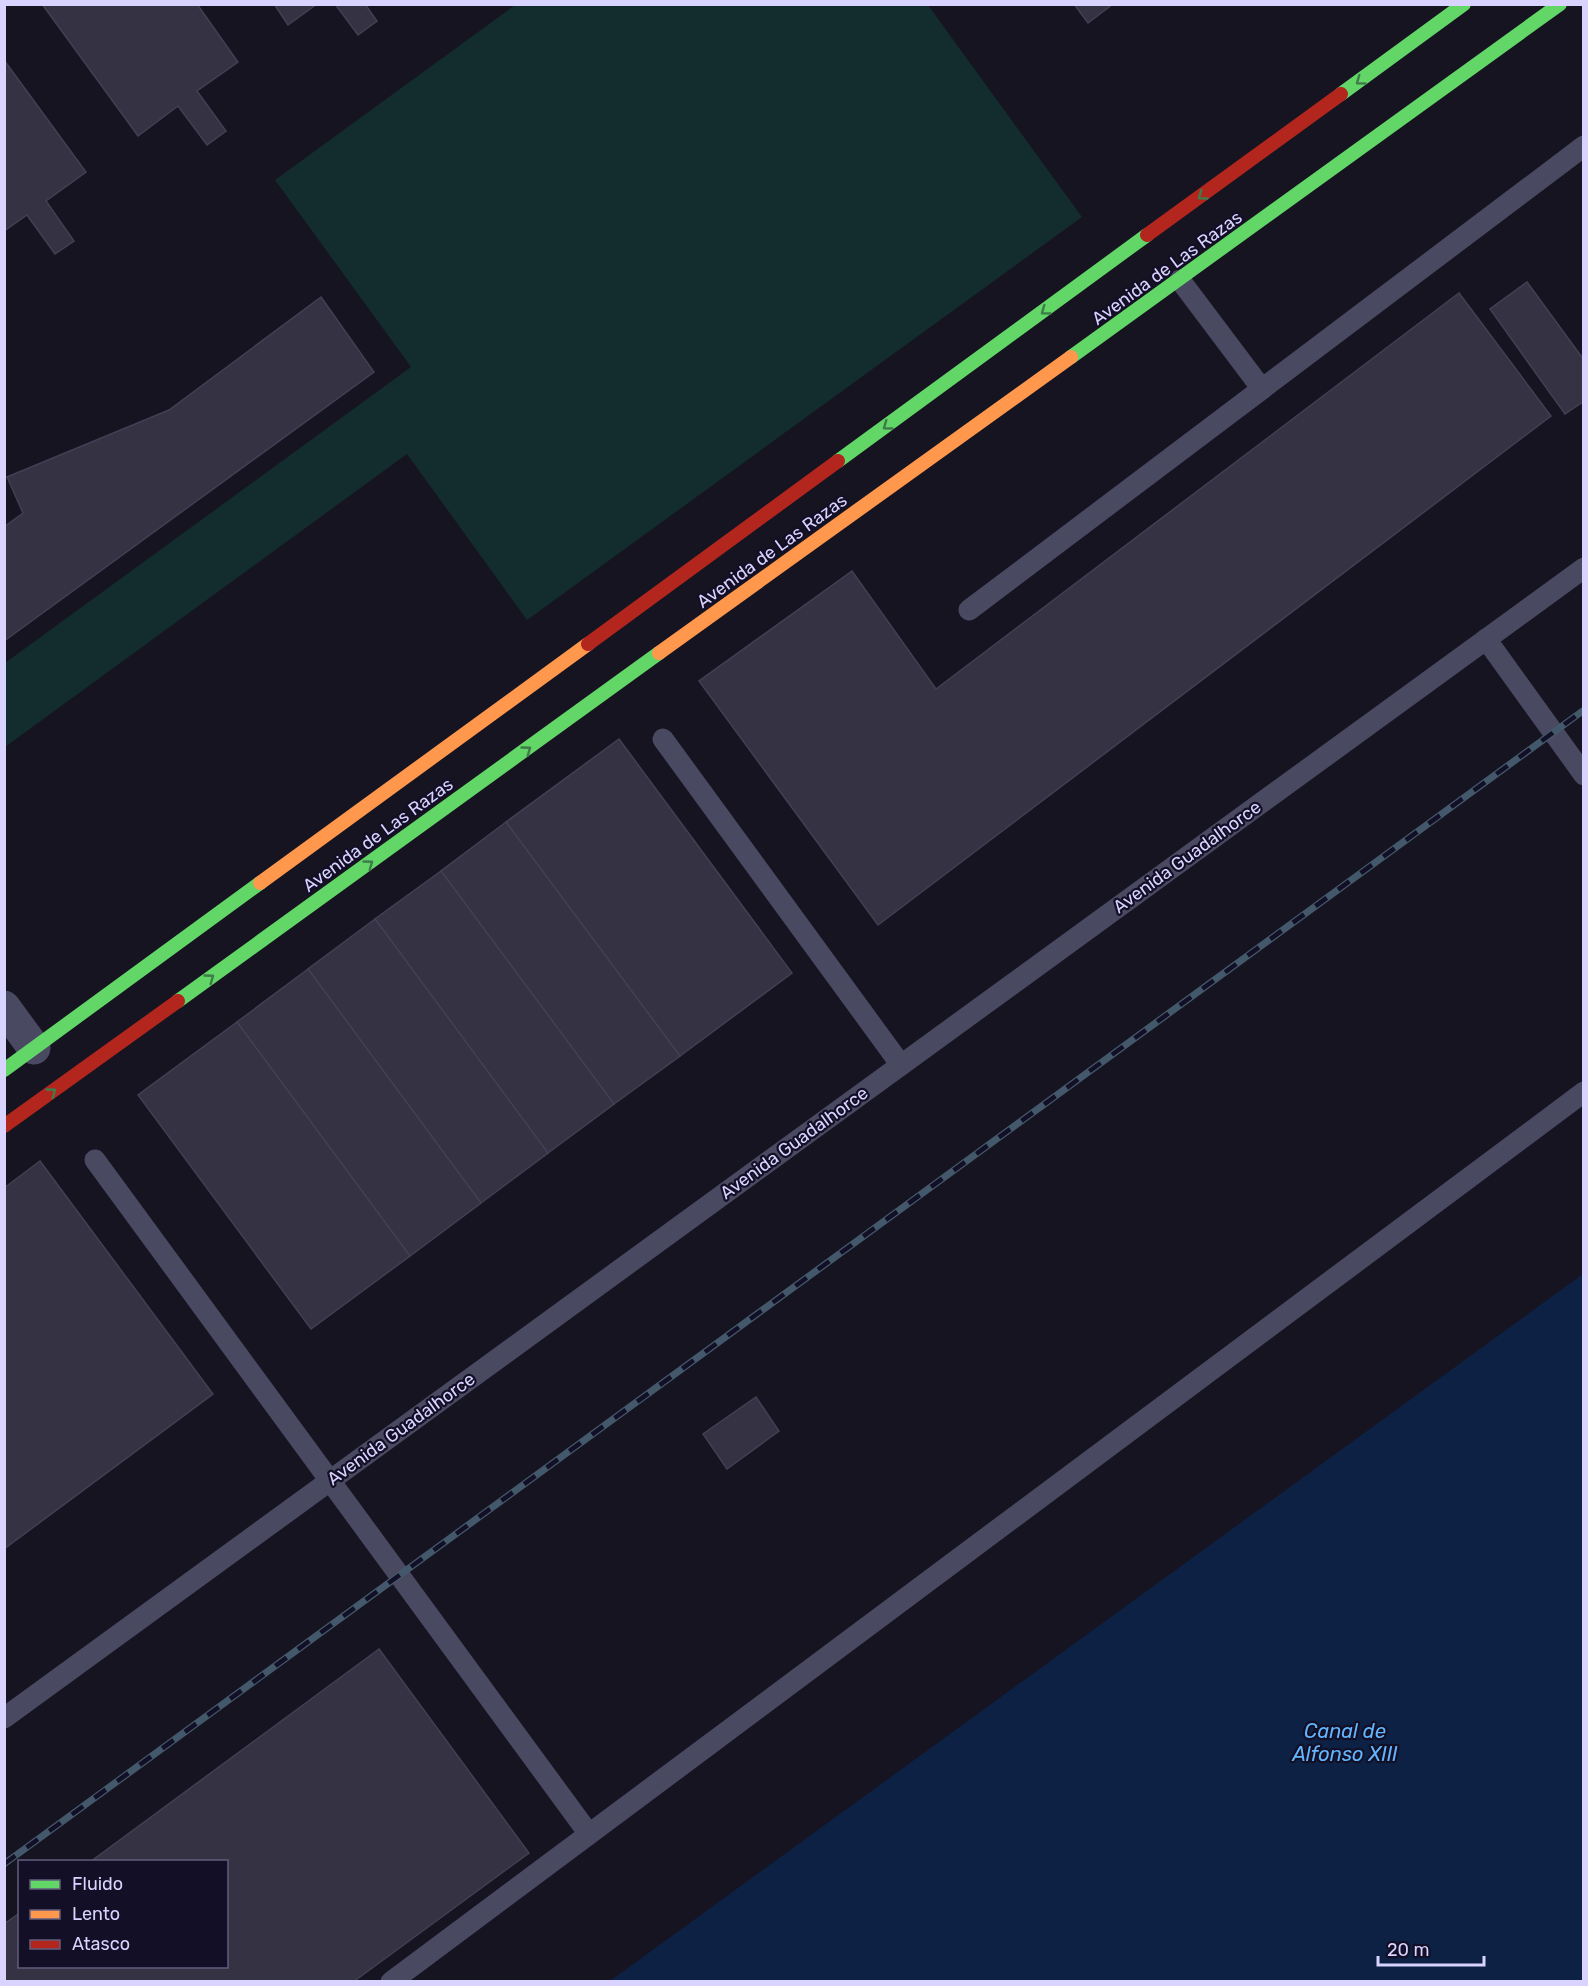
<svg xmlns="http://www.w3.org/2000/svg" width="1588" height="1986" viewBox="0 0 1588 1986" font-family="Rubik,sans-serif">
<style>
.green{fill:#132c2d}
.water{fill:#0d2144}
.building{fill:#343243;stroke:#433f54;stroke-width:1.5}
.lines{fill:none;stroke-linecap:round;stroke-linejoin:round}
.lane{stroke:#4a4962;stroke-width:21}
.street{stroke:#4a4962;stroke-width:33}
.fast{stroke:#63d668;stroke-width:14}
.slow{stroke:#ff974d;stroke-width:14}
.jam{stroke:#b3261e;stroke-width:14}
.rail-casing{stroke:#43596b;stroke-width:7}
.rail{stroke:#130f26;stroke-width:4.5;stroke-dasharray:14;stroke-linecap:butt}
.oneway{stroke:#3f7c4a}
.labels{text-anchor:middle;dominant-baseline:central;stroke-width:4.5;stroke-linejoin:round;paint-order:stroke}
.street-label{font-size:18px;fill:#d9d4ff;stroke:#130f26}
.water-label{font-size:20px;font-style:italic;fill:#62b6ff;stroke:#130f26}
</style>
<rect width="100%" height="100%" fill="#161421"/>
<polygon class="green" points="515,5 928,5 1082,217 527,620 407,454 5,747 5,663 411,367 275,180"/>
<polygon class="water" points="1583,1274 1583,1981 610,1981"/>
<g class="building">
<polygon points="42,4 197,4 238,62 197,91 226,131 207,145 178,106 138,136"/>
<polygon points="274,4 317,4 288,25"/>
<polygon points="335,4 365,4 377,21 358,35"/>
<polygon points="1074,4 1113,4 1088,23"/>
<polygon points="4,60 86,172 46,201 74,241 55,254 27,215 4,231"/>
<polygon points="1527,282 1584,360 1584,401 1565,414 1490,309"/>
<polygon points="1459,293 1551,416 878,925 699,681 852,571 936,689"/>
<polygon points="321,297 374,372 4,641 4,527 23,513 7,477 169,410"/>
<polygon points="619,739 792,973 680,1056 506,822"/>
<polygon points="506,822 680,1056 614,1104 441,871"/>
<polygon points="441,871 614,1104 548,1153 375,919"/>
<polygon points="375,919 548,1153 481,1203 308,969"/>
<polygon points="308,969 481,1203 410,1256 237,1022"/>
<polygon points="237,1022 410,1256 311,1329 138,1095"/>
<polygon points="40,1161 213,1394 4,1549 4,1188"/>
<polygon points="756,1397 779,1431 727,1469 703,1434"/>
<polygon points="379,1649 529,1853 353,1982 4,1982 4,1924 20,1913 20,1966 226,1966 226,1862 90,1862"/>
</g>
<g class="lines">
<g class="lane">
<polyline points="1180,280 1262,389 1584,146"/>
<polyline points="969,610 1262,389"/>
<polyline points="1486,639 1584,775"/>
<polyline points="663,739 901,1065"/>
<polyline points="95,1160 589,1834"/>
<polyline points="4,1718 1584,568"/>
<polyline points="391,1982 1584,1092"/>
</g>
<polyline class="street" points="4,1007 34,1048"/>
<g class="fast">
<polyline points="1341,94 1464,4"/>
<polyline points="1071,357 1560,4"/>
<polyline points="838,461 1147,235"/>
<polyline points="178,1001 659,653"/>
<polyline points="4,1070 260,883"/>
</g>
<g class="slow">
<polyline points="659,653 1071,357"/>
<polyline points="260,883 588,644"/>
</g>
<g class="jam">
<polyline points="1147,235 1341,94"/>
<polyline points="588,644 838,461"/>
<polyline points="4,1126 178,1001"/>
</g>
<defs>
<polyline id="rail" points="4,1864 1584,710"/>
</defs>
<use href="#rail" class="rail-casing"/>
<use href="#rail" class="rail"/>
</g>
<defs><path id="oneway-chevron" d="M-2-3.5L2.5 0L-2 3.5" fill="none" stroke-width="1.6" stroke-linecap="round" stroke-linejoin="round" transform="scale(1.5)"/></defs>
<g class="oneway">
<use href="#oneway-chevron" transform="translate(1360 81) rotate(144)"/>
<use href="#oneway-chevron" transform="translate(1202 196) rotate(144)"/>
<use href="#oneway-chevron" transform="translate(1045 311) rotate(144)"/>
<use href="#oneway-chevron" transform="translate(887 426) rotate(144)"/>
<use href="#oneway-chevron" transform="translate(527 750) rotate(-36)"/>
<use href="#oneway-chevron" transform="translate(369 864) rotate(-36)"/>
<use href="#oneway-chevron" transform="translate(210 978) rotate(-36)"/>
<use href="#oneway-chevron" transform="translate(52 1092) rotate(-36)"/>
</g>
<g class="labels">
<g class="street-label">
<text transform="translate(1167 268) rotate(-36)">Avenida de Las Razas</text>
<text transform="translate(772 551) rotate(-36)">Avenida de Las Razas</text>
<text transform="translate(378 835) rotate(-36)">Avenida de Las Razas</text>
<text transform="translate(1187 857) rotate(-36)">Avenida Guadalhorce</text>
<text transform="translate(794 1143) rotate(-36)">Avenida Guadalhorce</text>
<text transform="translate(401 1429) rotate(-36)">Avenida Guadalhorce</text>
</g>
<g class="water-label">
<text x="1345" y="1731">Canal de<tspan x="1345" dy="23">Alfonso XIII</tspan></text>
</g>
</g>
<rect width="1588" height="1986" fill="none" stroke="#d9d4ff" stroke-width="12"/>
<rect x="18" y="1860" width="210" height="108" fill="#130f26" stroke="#625e7d" stroke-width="1.5"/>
<rect x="30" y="1880" width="30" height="9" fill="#63d668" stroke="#625e7d" stroke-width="1.5"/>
<text x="72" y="1890" font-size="18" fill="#d9d4ff">Fluido</text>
<rect x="30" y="1910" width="30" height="9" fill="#ff974d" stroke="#625e7d" stroke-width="1.5"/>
<text x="72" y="1920" font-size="18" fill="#d9d4ff">Lento</text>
<rect x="30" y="1940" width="30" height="9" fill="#b3261e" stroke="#625e7d" stroke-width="1.5"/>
<text x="72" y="1950" font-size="18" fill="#d9d4ff">Atasco</text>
<path d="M1378 1956v9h106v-9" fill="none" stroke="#d9d4ff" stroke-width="3"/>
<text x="1387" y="1956" font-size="18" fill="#d9d4ff" stroke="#130f26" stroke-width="4.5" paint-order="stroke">20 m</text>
</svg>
